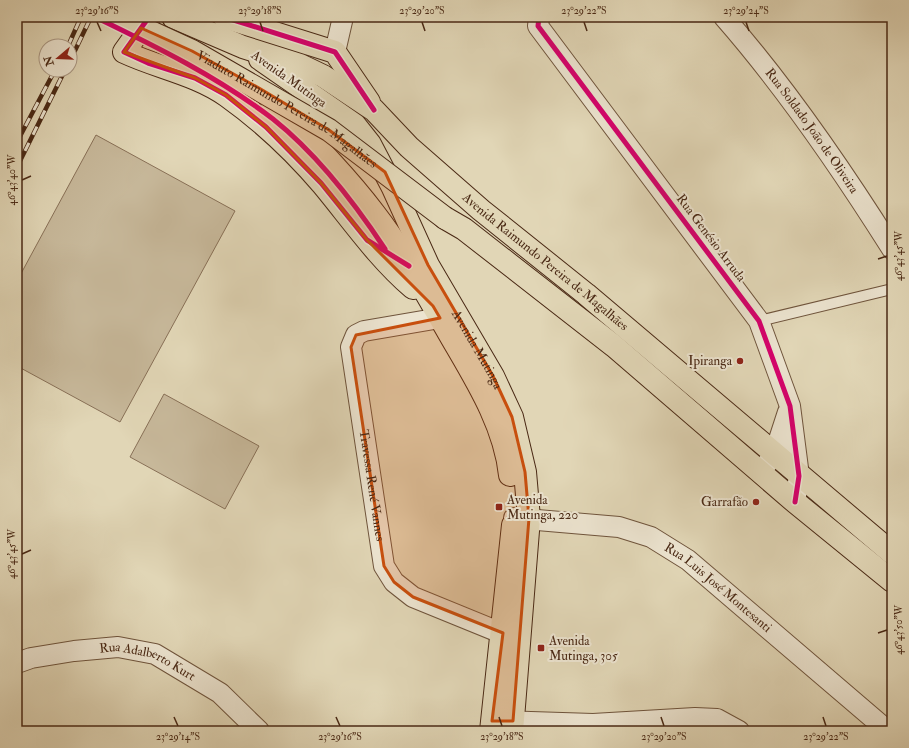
<svg xmlns="http://www.w3.org/2000/svg" width="909" height="748" viewBox="0 0 909 748" font-family="'IM FELL Double Pica',serif">
<style>
.green{fill:#c7b89a;stroke:#887057}
.lines{fill:none;stroke-linecap:round;stroke-linejoin:round}
.service-casing{stroke:#6f543c;stroke-width:12}
.minor-casing{stroke:#6f543c;stroke-width:22}
.primary-casing{stroke:#492814;stroke-width:24}
.service{stroke:#ece4d0;stroke-width:10}
.minor{stroke:#ece4d0;stroke-width:20}
.primary{stroke:#e1d6b6;stroke-width:22}
.rail-casing{stroke:#492814;stroke-width:4.5}
.rail{stroke:#ece4d0;stroke-width:3;stroke-dasharray:9;stroke-linecap:butt}
.primary-bridge-casing{stroke:#492814;stroke-width:24;stroke-linecap:butt}
.primary-bridge{stroke:#e1d6b6;stroke-width:22}
.cycleway-casing{stroke:#ece4d0;stroke-width:8}
.cycleway{stroke:#d6006c;stroke-width:5}
.marked{fill:#c84f0e;fill-opacity:0.2;stroke:#c84f0e;stroke-width:3;stroke-linejoin:round}
.ticks{fill:none;stroke:#492814;stroke-width:1.5}
.poi-dot{fill:#8f2418;stroke:#ece4d0;stroke-width:1.5}
.labels{text-anchor:middle;dominant-baseline:central;stroke-width:4;stroke-linejoin:round;paint-order:stroke}
.street-label{font-size:13px;fill:#492814;stroke:#ece4d0}
.poi-label{font-size:13px;fill:#492814;stroke:#ece4d0;text-anchor:end}
.neatline{fill:none;stroke:#492814;stroke-width:1.5}
.ticks-label{font-size:10px;text-anchor:middle;fill:#492814}
</style>
<rect width="100%" height="100%" fill="#e1d6b6"/>
<filter id="stains"><feTurbulence type="fractalNoise" baseFrequency=".005" numOctaves="4"/><feColorMatrix values="0 0 0 0 .2 0 0 0 0 .09 0 0 0 0 .02 0 0 0 .5 -.17"/></filter>
<radialGradient id="worn" r=".72"><stop offset=".6" stop-color="#630" stop-opacity="0"/><stop offset="1" stop-color="#630" stop-opacity=".3"/></radialGradient>
<g class="green">
<polygon points="96,135 235,211 120,422 17,366 17,281"/>
<polygon points="164,394 259,446 225,509 130,457"/>
</g>
<g class="lines">
<defs>
<polyline id="service" points="759,321 892,289"/>
<g id="minor">
<polyline points="539,17 538,26 759,321 790,406 799,476 795,502"/>
<path id="s1" d="M724 17C787 89 841 168 892 249"/>
<polyline points="335,52 343,17"/>
<path id="s2" d="M440 318 364 331 356 335 351 347 384 566 394 582 413 597 516 639"/>
<polyline points="760,472 774,455 788,412"/>
<path id="s3" d="M514 518 619 527 651 537 688 560 888 731"/>
<path id="s4" d="M17 663 31 658 74 651 118 647 155 654 220 693 259 731"/>
<polyline points="496,721 593,724 695,718 717,719 739,731"/>
</g>
<g id="primary">
<path d="M149 17 124 52C158 68 196 74 227 96 262 121 295 152 323 185 352 220 378 258 413 288"/>
<path id="s5" d="M173 17 243 47 300 65 323 76 374 110 409 147 481 210 586 294 892 553"/>
<polyline points="224,17 335,52 369,102"/>
<path id="s6" d="M260 59 355 125 370 144 393 188 428 265 493 376 512 417 525 472 529 518 512 731"/>
<path d="M270 99C306 136 343 172 374 213 405 253 429 299 454 342 478 383 505 427 510 475"/>
<polyline points="445,218 464,229 614,346 795,502 892,581"/>
<polyline points="491,731 513,525"/>
</g>
</defs>
<use href="#service" class="service-casing"/>
<use href="#minor" class="minor-casing"/>
<use href="#primary" class="primary-casing"/>
<use href="#service" class="service"/>
<use href="#minor" class="minor"/>
<use href="#primary" class="primary"/>
<defs>
<g id="rail">
<polyline points="68,46 81,17"/>
<polyline points="70,61 91,17"/>
<polyline points="17,142 55,70"/>
<polyline points="17,167 65,70"/>
</g>
</defs>
<use href="#rail" class="rail-casing"/>
<use href="#rail" class="rail"/>
<defs>
<g id="primary-bridge">
<path id="s7" d="M118 17 192 51 329 130 445 218"/>
</g>
</defs>
<use href="#primary-bridge" class="primary-bridge-casing"/>
<use href="#primary-bridge" class="primary-bridge"/>
<defs>
<g id="cycleway">
<path d="M95 17C157 47 218 77 273 119 317 154 354 202 385 249"/>
<polyline points="149,17 124,52 148,63 195,78 226,95 266,127 321,183 367,240 409,266"/>
<polyline points="224,17 335,52 374,110"/>
<polyline points="539,17 538,26 759,321 790,406 799,476 795,502"/>
</g>
</defs>
<use href="#cycleway" class="cycleway-casing"/>
<use href="#cycleway" class="cycleway"/>
</g>
<path class="marked" d="M141 28 192 51 259 88 329 130 385 172 428 265 493 376 512 417 525 472 529 518 513 721H492L503 633 413 597 394 582 384 566 351 347 356 335 440 318 433 306 367 240 321 183 266 127 226 95 195 78 124 52Z"/>
<path class="ticks" d="M97 22 101 31M260 22 263 31M422 22 425 31M584 22 587 31M746 22 749 31M22 180 31 176M878 259 887 256M22 554 31 550M878 633 887 630M174 717 178 726M336 717 340 726M499 717 502 726M661 717 664 726M823 717 826 726"/>
<g class="poi-dot">
<circle cx="740" cy="361" r="4"/>
<circle cx="756" cy="502" r="4"/>
<rect x="495" y="503" width="8" height="8" rx="2"/>
<rect x="537" y="644" width="8" height="8" rx="2"/>
</g>
<g class="labels">
<g class="street-label">
<text transform="translate(289 79) rotate(35)">Avenida Mutinga</text>
<text stroke="none"><textPath href="#s7" startOffset="193">Viaduto Raimundo Pereira de Magalhães</textPath></text>
<text stroke="none"><textPath href="#s1" startOffset="144">Rua Soldado João de Oliveira</textPath></text>
<text transform="translate(711 238) rotate(53)">Rua Genésio Arruda</text>
<text stroke="none"><textPath href="#s5" startOffset="452">Avenida Raimundo Pereira de Magalhães</textPath></text>
<text stroke="none"><textPath href="#s6" startOffset="372">Avenida Mutinga</textPath></text>
<text stroke="none"><textPath href="#s2" startOffset="239">Travessa René Vannes</textPath></text>
<text stroke="none"><textPath href="#s3" startOffset="223">Rua Luis José Montesanti</textPath></text>
<text stroke="none"><textPath href="#s4" startOffset="135">Rua Adalberto Kurt</textPath></text>
</g>
<g class="poi-label">
<text x="732" y="361">Ipiranga</text>
<text x="507" y="500" text-anchor="start">Avenida<tspan x="507" dy="15">Mutinga, 220</tspan></text>
<text x="748" y="502">Garrafão</text>
<text x="549" y="641" text-anchor="start">Avenida<tspan x="549" dy="15">Mutinga, 305</tspan></text>
</g>
</g>
<rect width="909" height="748" fill="none" stroke="#e1d6b6" stroke-width="44"/>
<g transform="translate(58 58) rotate(251)"><circle r="19" fill="#ece4d0" stroke="#ab9985"/>
<path d="M0-3L7 15L0 10L-7 15Z" fill="#8f2418"/>
<text y="-6" font-size="11" font-weight="bold" text-anchor="middle" fill="#492814">N</text>
</g>
<rect x="22" y="22" width="865" height="704" class="neatline"/>
<g class="ticks-label">
<text x="97" y="14">23°29'16"S</text>
<text x="260" y="14">23°29'18"S</text>
<text x="422" y="14">23°29'20"S</text>
<text x="584" y="14">23°29'22"S</text>
<text x="746" y="14">23°29'24"S</text>
<text transform="translate(11 180) rotate(-90)" y="4">46°43'40"W</text>
<text transform="translate(898 256) rotate(-90)" y="4">46°43'45"W</text>
<text transform="translate(11 554) rotate(-90)" y="4">46°43'45"W</text>
<text transform="translate(898 630) rotate(-90)" y="4">46°43'50"W</text>
<text x="178" y="740">23°29'14"S</text>
<text x="340" y="740">23°29'16"S</text>
<text x="502" y="740">23°29'18"S</text>
<text x="664" y="740">23°29'20"S</text>
<text x="826" y="740">23°29'22"S</text>
</g>
<rect width="100%" height="100%" filter="url(#stains)"/>
<rect width="100%" height="100%" fill="url(#worn)"/>
</svg>
